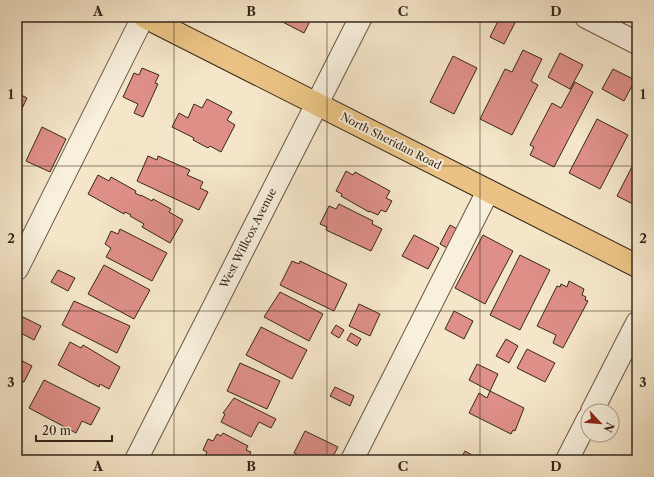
<svg xmlns="http://www.w3.org/2000/svg" width="654" height="477" viewBox="0 0 654 477" font-family="'Libre Caslon Text',serif">
<style>
.building{fill:#de8f88;stroke:#36281b}
.lines{fill:none;stroke-linecap:round;stroke-linejoin:round}
.minor-casing{stroke:#665846;stroke-width:24}
.major-casing{stroke:#36281b;stroke-width:24}
.minor{stroke:#f8efdc;stroke-width:22}
.major{stroke:#eac384;stroke-width:22}
.grid{fill:none;stroke:#36281b;stroke-width:1;stroke-opacity:0.55}
.labels{text-anchor:middle;dominant-baseline:central;stroke-width:4;stroke-linejoin:round;paint-order:stroke}
.street-label{font-size:11px;fill:#36281b;stroke:#f8efdc}
.neatline{fill:none;stroke:#36281b;stroke-width:1.5}
.grid-label{font-size:13px;text-anchor:middle;font-weight:bold;fill:#36281b}
</style>
<rect width="100%" height="100%" fill="#f5e6c9"/>
<filter id="stains"><feTurbulence type="fractalNoise" baseFrequency=".005" numOctaves="4"/><feColorMatrix values="0 0 0 0 .2 0 0 0 0 .09 0 0 0 0 .02 0 0 0 .5 -.17"/></filter>
<radialGradient id="worn" r=".72"><stop offset=".6" stop-color="#630" stop-opacity="0"/><stop offset="1" stop-color="#630" stop-opacity=".3"/></radialGradient>
<g class="building">
<polygon points="273,17 312,17 304,33"/>
<polygon points="500,17 513,17 517,19 504,44 490,37"/>
<polygon points="523,50 542,59 531,81 538,85 512,135 480,119 505,69 512,72"/>
<polygon points="560,53 583,65 570,89 548,77"/>
<polygon points="453,56 477,68 454,114 430,102"/>
<polygon points="142,68 159,75 155,83 158,84 143,117 134,113 138,104 123,97 134,73 139,75"/>
<polygon points="613,69 635,80 624,101 602,89"/>
<polygon points="575,82 593,92 554,167 530,155 534,147 530,145 552,103 561,108"/>
<polygon points="17,86 20,87 17,93 27,98 17,119"/>
<polygon points="207,99 232,112 227,120 235,125 221,152 210,146 208,148 193,140 194,138 172,127 179,113 188,118 194,104 202,108"/>
<polygon points="597,119 628,135 600,189 569,173"/>
<polygon points="42,127 66,139 50,172 26,161"/>
<polygon points="148,156 157,160 158,156 190,170 187,175 203,182 200,188 208,192 199,210 137,181"/>
<polygon points="637,157 637,206 617,196"/>
<polygon points="346,171 353,175 355,172 390,191 386,198 392,201 386,212 381,210 378,215 369,211 369,212 341,196 342,194 336,191"/>
<polygon points="98,175 109,181 111,177 136,191 135,193 141,196 141,195 152,201 153,199 171,209 169,212 183,220 170,243 142,227 144,224 130,216 131,215 125,212 124,214 88,194"/>
<polygon points="339,204 373,221 372,224 382,229 371,251 326,230 327,227 320,224 329,206 336,209"/>
<polygon points="450,225 459,230 449,249 440,244"/>
<polygon points="120,229 167,253 152,281 106,257 111,248 105,244 111,231 118,234"/>
<polygon points="414,235 439,248 428,269 402,256"/>
<polygon points="483,235 513,251 485,304 455,288"/>
<polygon points="520,255 550,270 520,330 490,315"/>
<polygon points="292,261 299,264 300,261 347,284 334,311 280,285"/>
<polygon points="104,265 150,290 134,319 88,294"/>
<polygon points="58,270 75,278 68,291 51,282"/>
<polygon points="569,281 584,289 582,295 586,297 585,300 588,301 563,348 553,343 556,335 537,326 557,286 560,287 561,284 567,287"/>
<polygon points="280,292 323,314 309,341 264,317"/>
<polygon points="74,301 130,326 117,353 62,325"/>
<polygon points="359,304 380,314 370,336 349,326"/>
<polygon points="454,311 473,321 464,339 445,329"/>
<polygon points="19,315 41,326 34,340 17,331 17,319"/>
<polygon points="336,325 344,330 339,338 331,333"/>
<polygon points="261,327 307,350 292,379 246,355"/>
<polygon points="351,333 361,339 357,346 347,340"/>
<polygon points="506,339 518,346 509,363 496,356"/>
<polygon points="70,342 81,348 83,345 120,367 109,389 100,384 99,387 58,365"/>
<polygon points="527,349 555,363 545,382 517,368"/>
<polygon points="17,358 32,366 24,382 17,379"/>
<polygon points="240,363 280,381 267,409 227,391"/>
<polygon points="477,364 498,374 490,391 469,380"/>
<polygon points="44,380 100,408 91,425 82,421 76,433 29,408"/>
<polygon points="335,387 354,396 350,406 330,396"/>
<polygon points="490,391 524,408 515,431 513,430 511,434 469,413 479,393 487,398"/>
<polygon points="234,398 276,419 271,428 259,422 251,437 221,422 225,414 223,413"/>
<polygon points="305,431 338,447 331,460 307,460 294,453"/>
<polygon points="223,433 248,446 246,450 251,452 247,460 203,460 207,452 203,450 208,439 213,441 217,434 221,436"/>
<polygon points="465,451 481,460 460,460"/>
<polygon points="17,456 25,460 17,460"/>
</g>
<g class="lines">
<defs>
<g id="minor">
<polyline points="586,17 637,43"/>
<polyline points="17,269 143,17"/>
<polyline points="592,411 637,323"/>
<polyline points="136,460 361,17"/>
<polyline points="352,460 488,191"/>
<polyline points="567,460 588,419"/>
</g>
<polyline id="major" points="145,17 637,266"/>
</defs>
<use href="#minor" class="minor-casing"/>
<use href="#major" class="major-casing"/>
<use href="#minor" class="minor"/>
<use href="#major" class="major"/>
</g>
<path class="grid" d="M174 17V460M327 17V460M480 17V460M17 166H637M17 311H637"/>
<g class="labels">
<g class="street-label">
<text transform="translate(391 141) rotate(27)">North Sheridan Road</text>
<text transform="translate(248 238) rotate(-63)">West Willcox Avenue</text>
</g>
</g>
<rect width="654" height="477" fill="none" stroke="#f5e6c9" stroke-width="44"/>
<g transform="translate(600 423) rotate(116)"><circle r="19" fill="#f8efdc" stroke="#aa9f8f"/>
<path d="M0-3L7 15L0 10L-7 15Z" fill="#8f2418"/>
<text y="-6" font-size="11" font-weight="bold" text-anchor="middle" fill="#36281b">N</text>
</g>
<path d="M36 435v6h76v-6" fill="none" stroke="#36281b" stroke-width="2"/>
<text x="42" y="435" font-size="12" fill="#36281b" stroke="#f8efdc" stroke-width="3" paint-order="stroke">20 m</text>
<rect x="22" y="22" width="610" height="433" class="neatline"/>
<g class="grid-label">
<text x="98" y="16">A</text>
<text x="251" y="16">B</text>
<text x="403" y="16">C</text>
<text x="556" y="16">D</text>
<text x="11" y="99">1</text>
<text x="643" y="99">1</text>
<text x="11" y="243">2</text>
<text x="643" y="243">2</text>
<text x="11" y="387">3</text>
<text x="643" y="387">3</text>
<text x="98" y="471">A</text>
<text x="251" y="471">B</text>
<text x="403" y="471">C</text>
<text x="556" y="471">D</text>
</g>
<rect width="100%" height="100%" filter="url(#stains)"/>
<rect width="100%" height="100%" fill="url(#worn)"/>
</svg>
